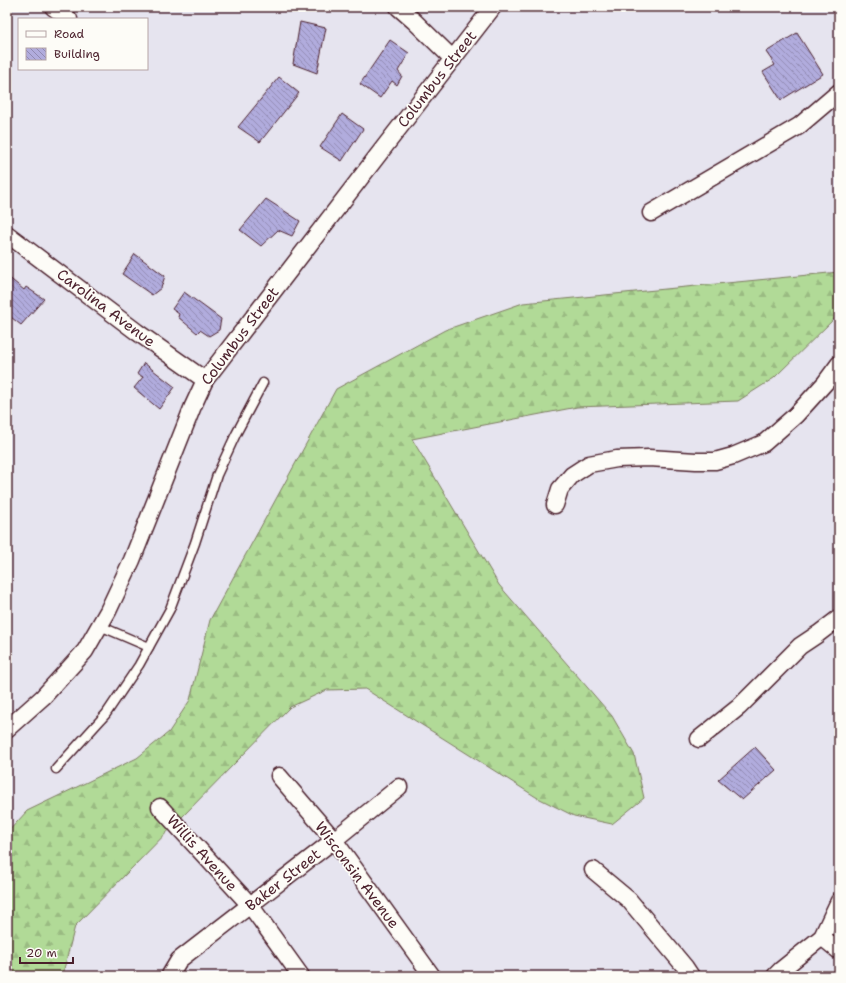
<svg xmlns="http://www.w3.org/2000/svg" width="846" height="983" viewBox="0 0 846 983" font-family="'Shantell Sans',sans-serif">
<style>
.forest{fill:url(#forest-firs);stroke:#7e7c61}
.building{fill:url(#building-back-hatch);stroke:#4a1f2b}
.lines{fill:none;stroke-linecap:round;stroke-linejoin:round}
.service-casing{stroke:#4a1f2b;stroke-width:11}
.minor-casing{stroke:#4a1f2b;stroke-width:19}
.service{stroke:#fdfcf7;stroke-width:8}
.minor{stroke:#fdfcf7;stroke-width:16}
.labels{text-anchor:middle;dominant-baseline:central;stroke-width:3.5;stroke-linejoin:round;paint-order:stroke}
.street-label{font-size:15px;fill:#4a1f2b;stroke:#fdfcf7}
</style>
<defs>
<pattern id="forest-firs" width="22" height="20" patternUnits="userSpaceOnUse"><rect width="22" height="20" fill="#b1da97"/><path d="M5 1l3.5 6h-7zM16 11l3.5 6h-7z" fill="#9abb82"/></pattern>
<pattern id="building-back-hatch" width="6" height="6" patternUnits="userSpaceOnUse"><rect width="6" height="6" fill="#b1acdd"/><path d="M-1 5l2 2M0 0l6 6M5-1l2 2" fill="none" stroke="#928bb3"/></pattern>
</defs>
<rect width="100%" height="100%" fill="#e6e4ef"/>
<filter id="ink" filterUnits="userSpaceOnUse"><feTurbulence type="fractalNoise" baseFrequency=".025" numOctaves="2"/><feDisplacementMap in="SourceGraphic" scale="8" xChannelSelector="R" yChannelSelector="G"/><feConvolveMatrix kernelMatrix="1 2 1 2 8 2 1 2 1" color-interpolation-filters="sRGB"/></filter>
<g filter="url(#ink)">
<polygon class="forest" points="839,272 839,308 838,315 774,378 738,401 577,407 412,439 499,585 612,716 634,754 644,798 612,824 574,816 536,797 365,689 327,690 290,707 75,926 64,969 60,976 7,976 7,833 27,811 137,758 169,732 190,700 210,620 336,389 445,330 523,303"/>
<g class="building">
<polygon points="300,22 326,28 317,73 293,64"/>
<polygon points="797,33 823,74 781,100 763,72 775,65 766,52"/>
<polygon points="390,40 409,53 398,71 402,76 397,85 392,81 380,98 360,84"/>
<polygon points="279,77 299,93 260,142 238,127"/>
<polygon points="342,114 363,129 342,161 320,147"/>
<polygon points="266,199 300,221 292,236 278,230 261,246 240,230"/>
<polygon points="135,254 165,276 161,288 152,295 122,274"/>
<polygon points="7,276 24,290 26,287 44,299 21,325 7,314"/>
<polygon points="184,292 221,319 219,330 209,336 200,330 197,333 178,317 179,314 172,309"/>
<polygon points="144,363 175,387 159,409 134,388 143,377 137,374"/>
<polygon points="755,747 776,770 742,800 718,780"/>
</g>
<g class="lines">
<defs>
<g id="service">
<polyline points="100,626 149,647"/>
<polyline points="56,769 106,714 139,665 170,609 195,543 217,475 236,434 263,383"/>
</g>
<g id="minor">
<polyline points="53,7 69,19"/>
<polyline points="398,7 414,21 453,59"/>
<polyline points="651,213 799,126 839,92"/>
<polyline points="7,234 137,332 205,380"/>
<polyline points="555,505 560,489 572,475 589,464 617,459 649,458 696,461 715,461 733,456 764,443 796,415 825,383 839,364"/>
<polyline points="7,729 43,697 85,651 108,611 132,560 193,406 205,380 385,146 493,7"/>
<polyline points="699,739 739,707 800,646 818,634 839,618"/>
<polyline points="279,776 334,840 432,976"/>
<polyline points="160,807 250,905 301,976"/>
<polyline points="593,870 629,900 685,967 691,976"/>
<polyline points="822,937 839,951"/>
<polyline points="171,976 170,975 179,960 334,840 399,787"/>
<polyline points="775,976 781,970 822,937 839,901"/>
</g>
</defs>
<use href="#service" class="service-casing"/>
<use href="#minor" class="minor-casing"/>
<use href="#service" class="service"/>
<use href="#minor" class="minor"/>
</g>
</g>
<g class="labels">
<g class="street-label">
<text transform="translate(437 79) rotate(-52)">Columbus Street</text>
<text transform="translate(106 308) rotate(37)">Carolina Avenue</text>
<text transform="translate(240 336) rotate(-53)">Columbus Street</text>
<text transform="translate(202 853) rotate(48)">Willis Avenue</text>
<text transform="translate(357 875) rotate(53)">Wisconsin Avenue</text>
<text transform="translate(283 880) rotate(-38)">Baker Street</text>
</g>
</g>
<rect width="846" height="983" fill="none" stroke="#fdfcf7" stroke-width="24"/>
<rect x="12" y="12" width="822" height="959" fill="none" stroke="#4a1f2b" stroke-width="1.5" filter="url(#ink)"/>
<rect x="18" y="18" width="130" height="52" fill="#fdfcf7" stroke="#b5a4a5"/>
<rect x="26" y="31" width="20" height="6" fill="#fdfcf7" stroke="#b5a4a5"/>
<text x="54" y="38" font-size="12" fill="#4a1f2b">Road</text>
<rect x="26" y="48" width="20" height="12" fill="url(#building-back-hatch)" stroke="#b5a4a5"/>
<text x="54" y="58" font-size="12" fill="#4a1f2b">Building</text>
<path d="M20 957v6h53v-6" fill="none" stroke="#4a1f2b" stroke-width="2"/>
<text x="26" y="957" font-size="12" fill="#4a1f2b" stroke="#fdfcf7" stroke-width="3" paint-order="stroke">20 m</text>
</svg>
